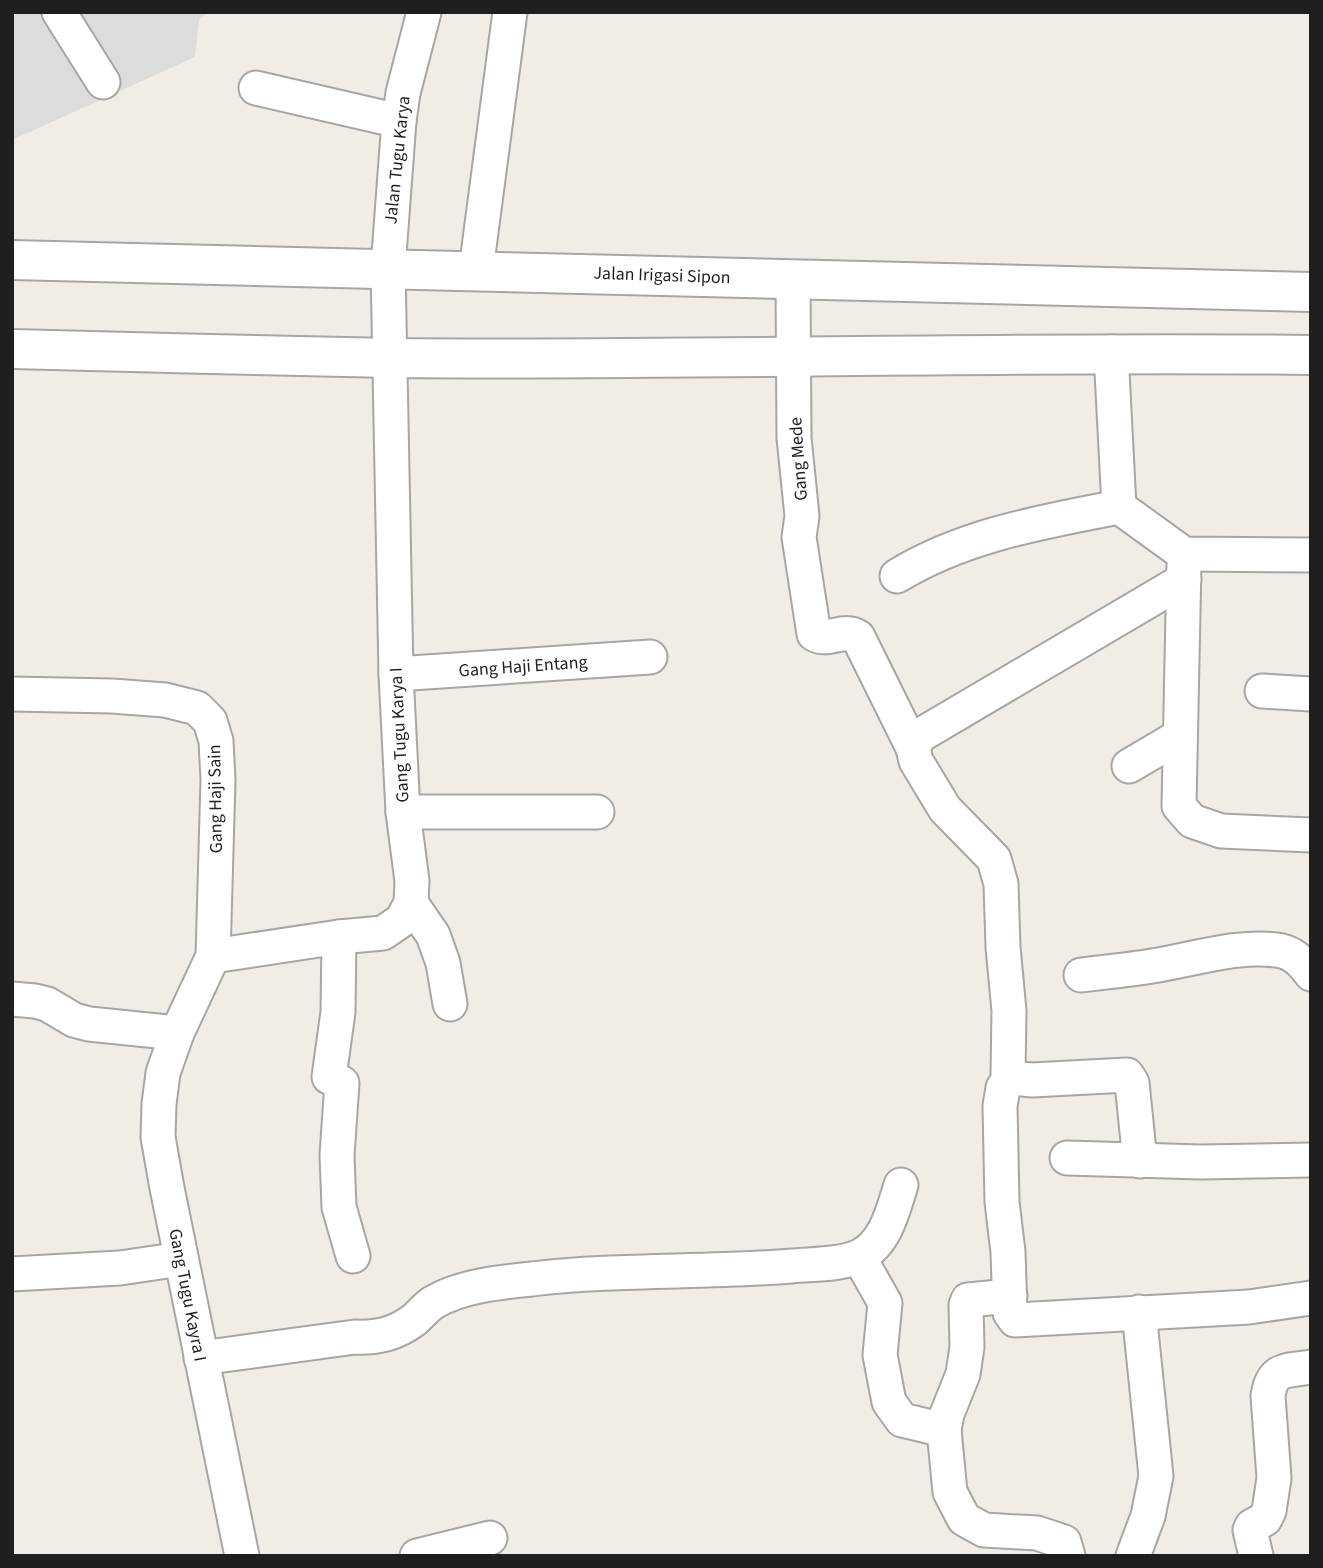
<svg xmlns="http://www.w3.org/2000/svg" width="1323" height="1568" font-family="'Source Sans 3',sans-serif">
	<rect width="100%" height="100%" fill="#f1ede4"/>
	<polygon fill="#dddcdc" points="12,12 208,12 199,20 195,57 12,140"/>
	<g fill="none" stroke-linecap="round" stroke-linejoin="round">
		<g stroke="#a6a6a6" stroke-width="37">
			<g id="minor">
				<polyline points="59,12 103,82"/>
				<polyline points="256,88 399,121"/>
				<polyline points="476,270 510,12"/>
				<path d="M793,279L794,438L802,516L799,537L814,634C829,643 843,627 858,637L913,748"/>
				<polyline points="1111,352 1119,507"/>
				<polyline points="1184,563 1179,806 1192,821 1221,831 1311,835"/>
				<path d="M897,576C964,535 1042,522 1119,507L1184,554L1311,555"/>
				<polyline points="396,674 650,657"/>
				<polyline points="1262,691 1311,694"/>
				<polyline points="12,694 112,696 165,700 197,708 210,721 216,741 218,780 213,956 177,1033 163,1073 159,1104 158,1137 167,1188 242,1556"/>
				<polyline points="1129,766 1180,736"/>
				<polyline points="403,812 597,812"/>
				<polyline points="411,903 433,935 443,963 450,1004"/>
				<polyline points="339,937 338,1012 329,1077 342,1083 337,1155 339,1207 353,1256"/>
				<polyline points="213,956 339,937 383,933 402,920 411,903 412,881 403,812 396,674 388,268 399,121 403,93 424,12"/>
				<path d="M1081,975C1105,972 1128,970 1152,966C1192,960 1242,943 1282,951C1295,954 1304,964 1311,974"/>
				<polyline points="12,999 35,1001 47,1004 74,1020 89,1024 177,1033"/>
				<polyline points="1010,1078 1003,1088 1000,1106 1002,1202 1008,1252 1010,1313 1015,1320 1249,1307 1311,1298"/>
				<polyline points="1067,1158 1201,1162 1311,1160"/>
				<polyline points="1140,1161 1132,1083 1127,1075 1032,1080 1010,1078 1008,1074 1009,1011 1003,947 1001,884 994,859 945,809 916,761 913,748 919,736 1184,580"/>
				<polyline points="859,1257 885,1303 880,1355 889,1402 902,1420 944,1430"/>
				<polyline points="12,1274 120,1268 181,1259"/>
				<polyline points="1010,1296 968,1300 966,1305 967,1347 963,1374 947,1414 944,1430 950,1492 964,1519 984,1530 1037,1533 1064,1542 1068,1556"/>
				<path d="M201,1358L355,1337C378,1338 395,1334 414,1320C421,1314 426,1307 434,1302C462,1286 500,1282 532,1279C617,1269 706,1273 792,1266C813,1264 840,1265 860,1256C886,1243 893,1210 901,1185"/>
				<polyline points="417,1556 490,1538"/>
				<polyline points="1133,1556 1148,1516 1156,1476 1139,1312"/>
				<path d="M1256,1556L1250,1530L1252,1526L1265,1519L1269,1511L1274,1478L1268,1396C1272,1367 1287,1371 1311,1367"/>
			</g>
		</g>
		<g stroke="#a6a6a6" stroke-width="42">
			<g id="tertiary">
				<polyline points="12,260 1311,292"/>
				<path d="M12,349C138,352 265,356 391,358C697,361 1004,351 1311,355"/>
			</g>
		</g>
		<use href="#minor" stroke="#fff" stroke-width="33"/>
		<use href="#tertiary" stroke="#fff" stroke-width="38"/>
	</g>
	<g text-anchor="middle" stroke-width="7" stroke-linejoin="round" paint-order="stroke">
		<g font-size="18" fill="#1f1f1f" stroke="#fff">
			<text transform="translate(397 160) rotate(-84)" y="6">Jalan Tugu Karya</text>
			<text transform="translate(662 275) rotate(2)" y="6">Jalan Irigasi Sipon</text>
			<text transform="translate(798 459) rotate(-94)" y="6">Gang Mede</text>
			<text transform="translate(523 666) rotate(-4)" y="6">Gang Haji Entang</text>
			<text transform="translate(399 735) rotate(-93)" y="6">Gang Tugu Karya I</text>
			<text transform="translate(215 799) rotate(-91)" y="6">Gang Haji Sain</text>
			<text transform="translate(188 1295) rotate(79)" y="6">Gang Tugu Kayra I</text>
		</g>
	</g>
	<rect width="1323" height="1568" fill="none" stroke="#1f1f1f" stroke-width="28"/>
</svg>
